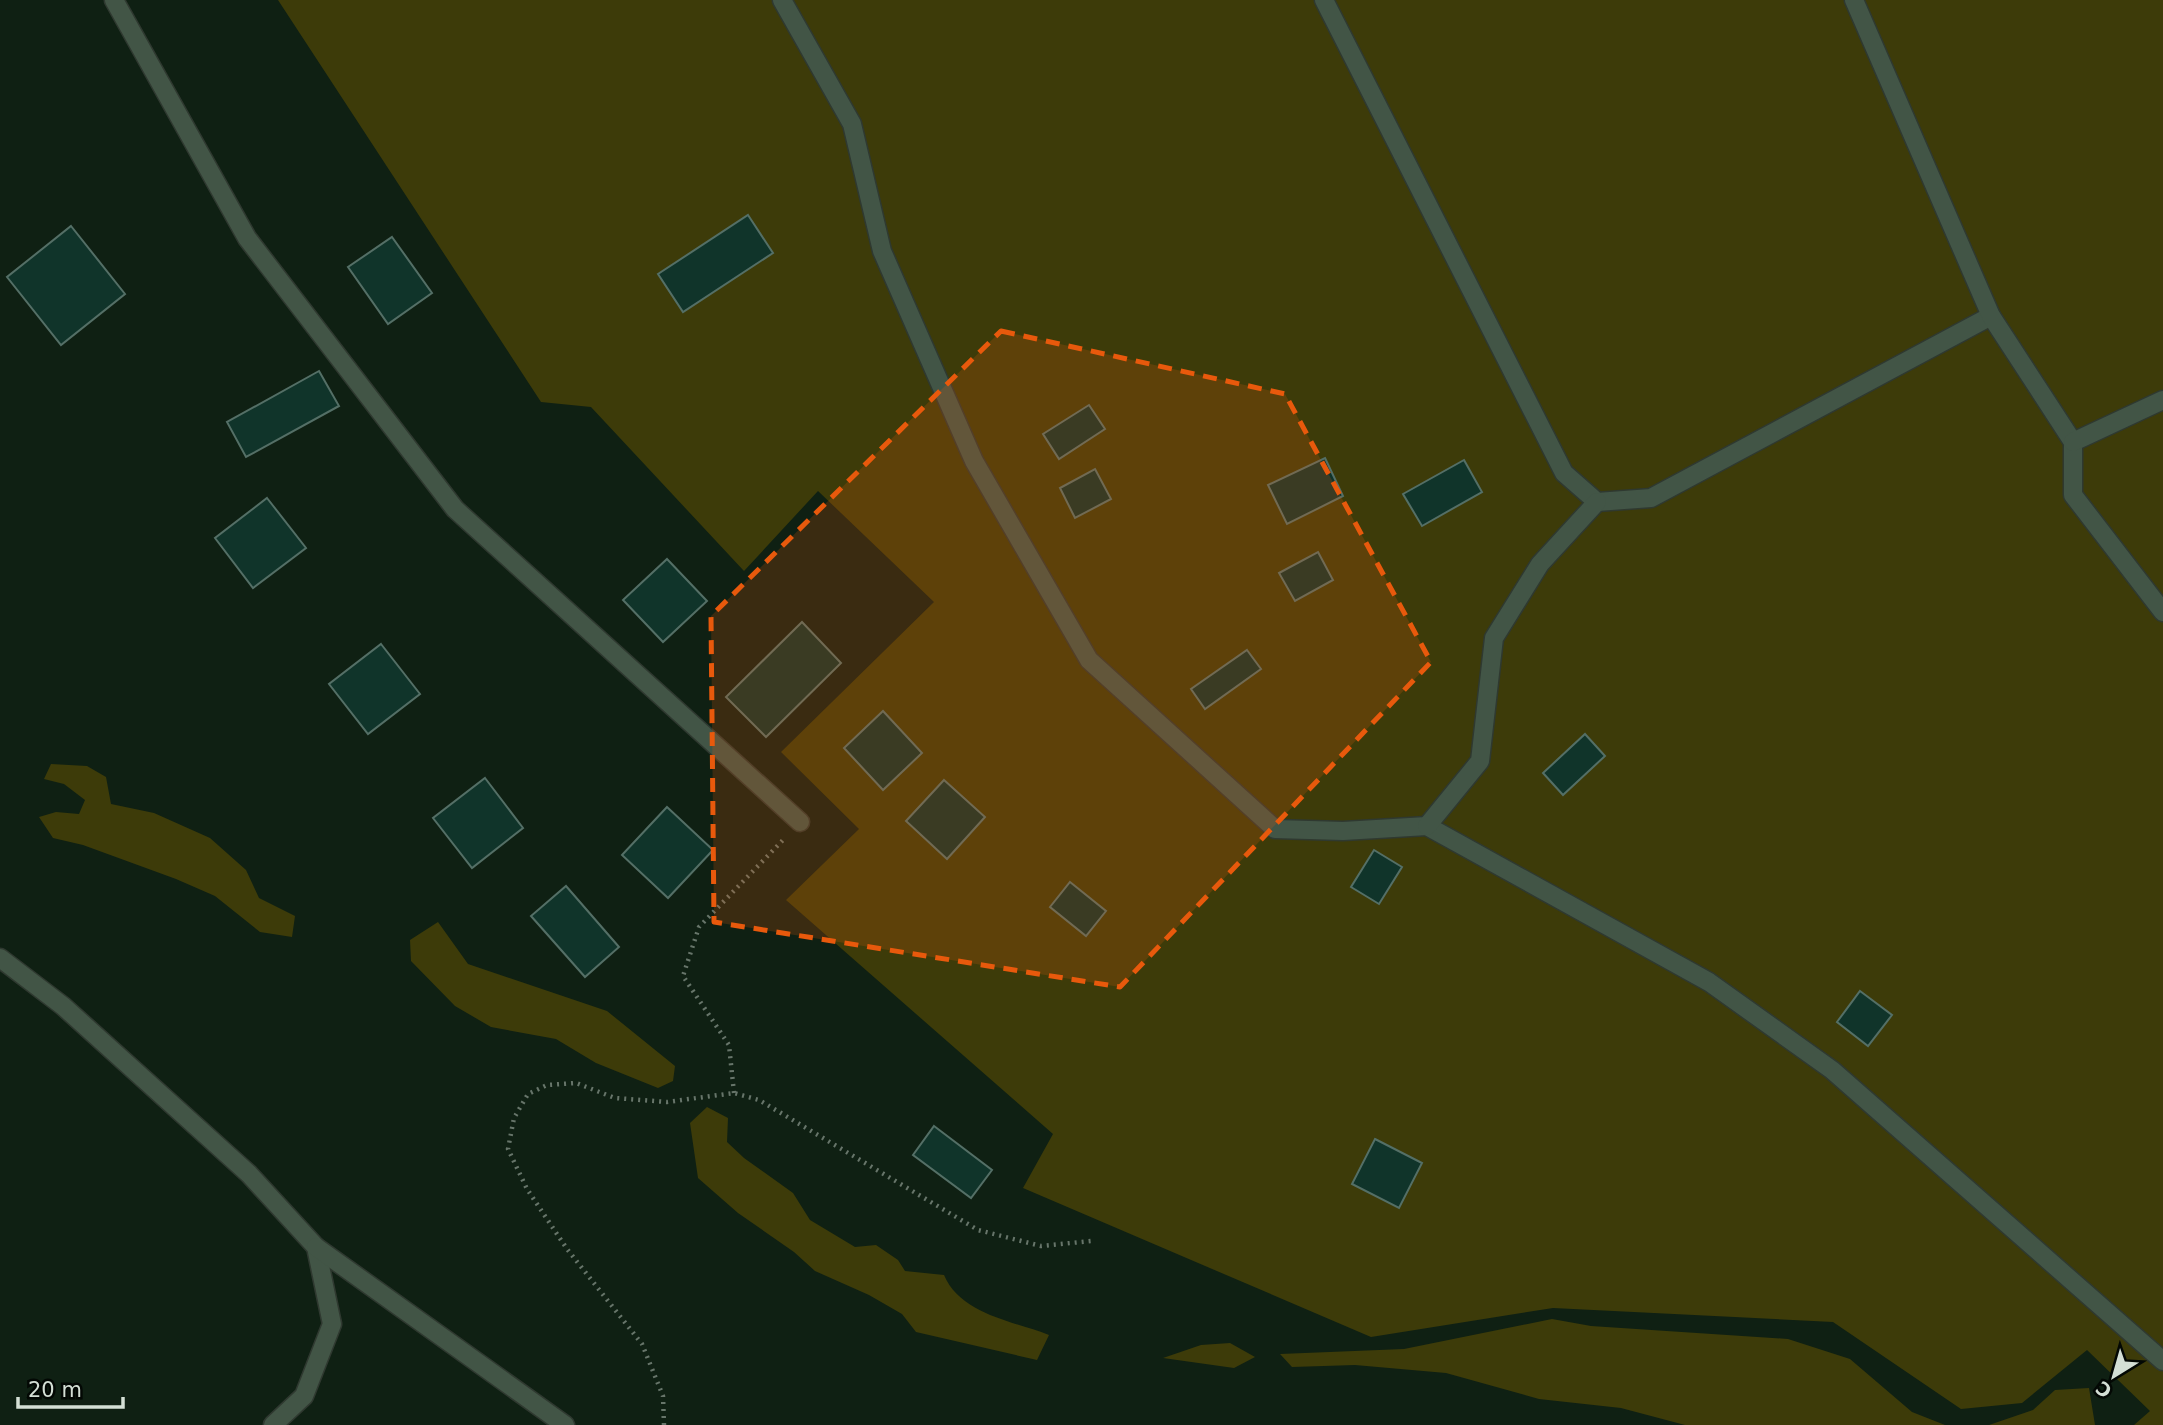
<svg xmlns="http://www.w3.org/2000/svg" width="2163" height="1425" font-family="'DejaVu Sans',sans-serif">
	<rect width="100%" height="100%" fill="#0f2013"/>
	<g fill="#3d3b09">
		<polygon points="278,0 2163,0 2163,1425 2134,1425 2150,1411 2087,1350 2022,1403 1961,1409 1833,1322 1553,1308 1371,1337 1023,1188 1053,1134 786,900 859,829 781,752 934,602 818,491 744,571 591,407 541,402"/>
		<polygon points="51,764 87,766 106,777 111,804 154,813 210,838 246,870 259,898 295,916 292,937 260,932 215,896 176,879 83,845 53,838 39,817 56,812 79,814 85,800 64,784 44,779"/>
		<polygon points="438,922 468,964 607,1011 675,1066 673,1081 658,1088 596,1063 556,1039 491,1027 455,1006 411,961 410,940"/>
		<path d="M707,1107L728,1118L727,1142L744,1158L793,1193L810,1220L855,1247L876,1245L898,1260L905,1271L944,1275C961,1315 1014,1321 1049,1335L1037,1360L916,1332L902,1314L869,1295L815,1271L794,1252L738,1213L698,1178L690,1123Z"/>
		<polygon points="1552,1319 1591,1326 1788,1339 1850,1359 1912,1412 1945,1425 1685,1425 1621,1408 1539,1399 1446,1373 1355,1365 1292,1367 1280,1354 1404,1349"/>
		<polygon points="1230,1343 1255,1357 1234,1368 1163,1358 1201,1345"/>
		<polygon points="2089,1388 2095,1425 1989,1425 2033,1410 2055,1390"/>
	</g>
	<g fill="#10342a" stroke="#546f66" stroke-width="2">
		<polygon points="748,215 773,253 683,312 658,274"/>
		<polygon points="71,226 125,294 61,345 7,277"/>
		<polygon points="392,237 432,293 388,324 348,267"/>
		<polygon points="319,371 339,406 246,457 227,422"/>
		<polygon points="1089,405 1105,429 1059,459 1043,434"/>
		<polygon points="1325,458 1343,496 1287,524 1268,485"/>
		<polygon points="1464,460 1482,492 1422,526 1403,494"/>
		<polygon points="1095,469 1111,499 1075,518 1060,488"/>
		<polygon points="267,498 306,548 253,588 215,538"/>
		<polygon points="1318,552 1333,580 1295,601 1279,573"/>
		<polygon points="667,559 707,601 663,642 623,600"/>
		<polygon points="802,622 841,663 766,737 726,697"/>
		<polygon points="381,644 420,694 368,734 329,684"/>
		<polygon points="1247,650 1261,669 1205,709 1191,689"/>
		<polygon points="883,711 922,753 883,790 844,748"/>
		<polygon points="1585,734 1605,756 1563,795 1543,773"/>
		<polygon points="485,778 523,828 472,868 433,818"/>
		<polygon points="944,780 985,817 947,859 906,821"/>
		<polygon points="667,807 713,850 668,898 622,855"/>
		<polygon points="1374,850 1402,867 1379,904 1351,887"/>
		<polygon points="1070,882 1106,911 1086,936 1050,907"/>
		<polygon points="566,886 619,947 585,977 531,916"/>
		<polygon points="1860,991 1892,1015 1868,1046 1837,1022"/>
		<polygon points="934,1126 992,1170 971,1198 913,1155"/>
		<polygon points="1375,1139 1422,1163 1399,1208 1352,1184"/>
	</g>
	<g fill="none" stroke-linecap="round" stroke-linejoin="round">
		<g stroke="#2f3930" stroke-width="21">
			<g id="minor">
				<polyline points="114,0 247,238 455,509 800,822"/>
				<polyline points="782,0 852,124 882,251 974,461 1089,660 1275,829 1343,831 1427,826 1709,982 1832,1070 2163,1361"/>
				<polyline points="1324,0 1564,473 1597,502 1651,498 1991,316"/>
				<polyline points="1854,0 1991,316 2073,442 2073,495 2163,612"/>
				<polyline points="2073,442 2163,400"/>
				<polyline points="1427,826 1480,761 1494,638 1540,564 1597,502"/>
				<polyline points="0,958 63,1006 249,1174 316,1247 332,1324 304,1396 273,1425"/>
				<polyline points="316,1247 565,1425"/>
			</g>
		</g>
		<g stroke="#67756a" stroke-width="4.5" stroke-dasharray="2 5" stroke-linecap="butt">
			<polyline points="734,1093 729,1045 683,976 699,927 783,840"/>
			<polyline points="664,1425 663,1396 642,1344 567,1249 527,1189 508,1149 514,1118 528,1094 547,1085 576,1083 615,1098 667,1102 734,1093 759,1100 978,1230 1041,1246 1091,1241"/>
		</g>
		<use href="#minor" stroke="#425546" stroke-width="18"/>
	</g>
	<path fill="#e8590c" fill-opacity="0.2" stroke="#e8590c" stroke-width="5" stroke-dasharray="14 9" stroke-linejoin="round" d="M1001,331L1285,394L1431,662L1120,987L714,922L711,616Z"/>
	<g transform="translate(2114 1376) rotate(217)" stroke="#030804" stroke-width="5" paint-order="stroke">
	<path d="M0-5L12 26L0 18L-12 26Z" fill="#d4dfd5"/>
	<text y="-10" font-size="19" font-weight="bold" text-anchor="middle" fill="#d4dfd5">С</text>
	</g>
	<path d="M18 1397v10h105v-10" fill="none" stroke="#d4dfd5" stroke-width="3.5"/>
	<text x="28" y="1397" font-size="21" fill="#d4dfd5" stroke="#030804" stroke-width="5" paint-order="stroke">20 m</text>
</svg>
